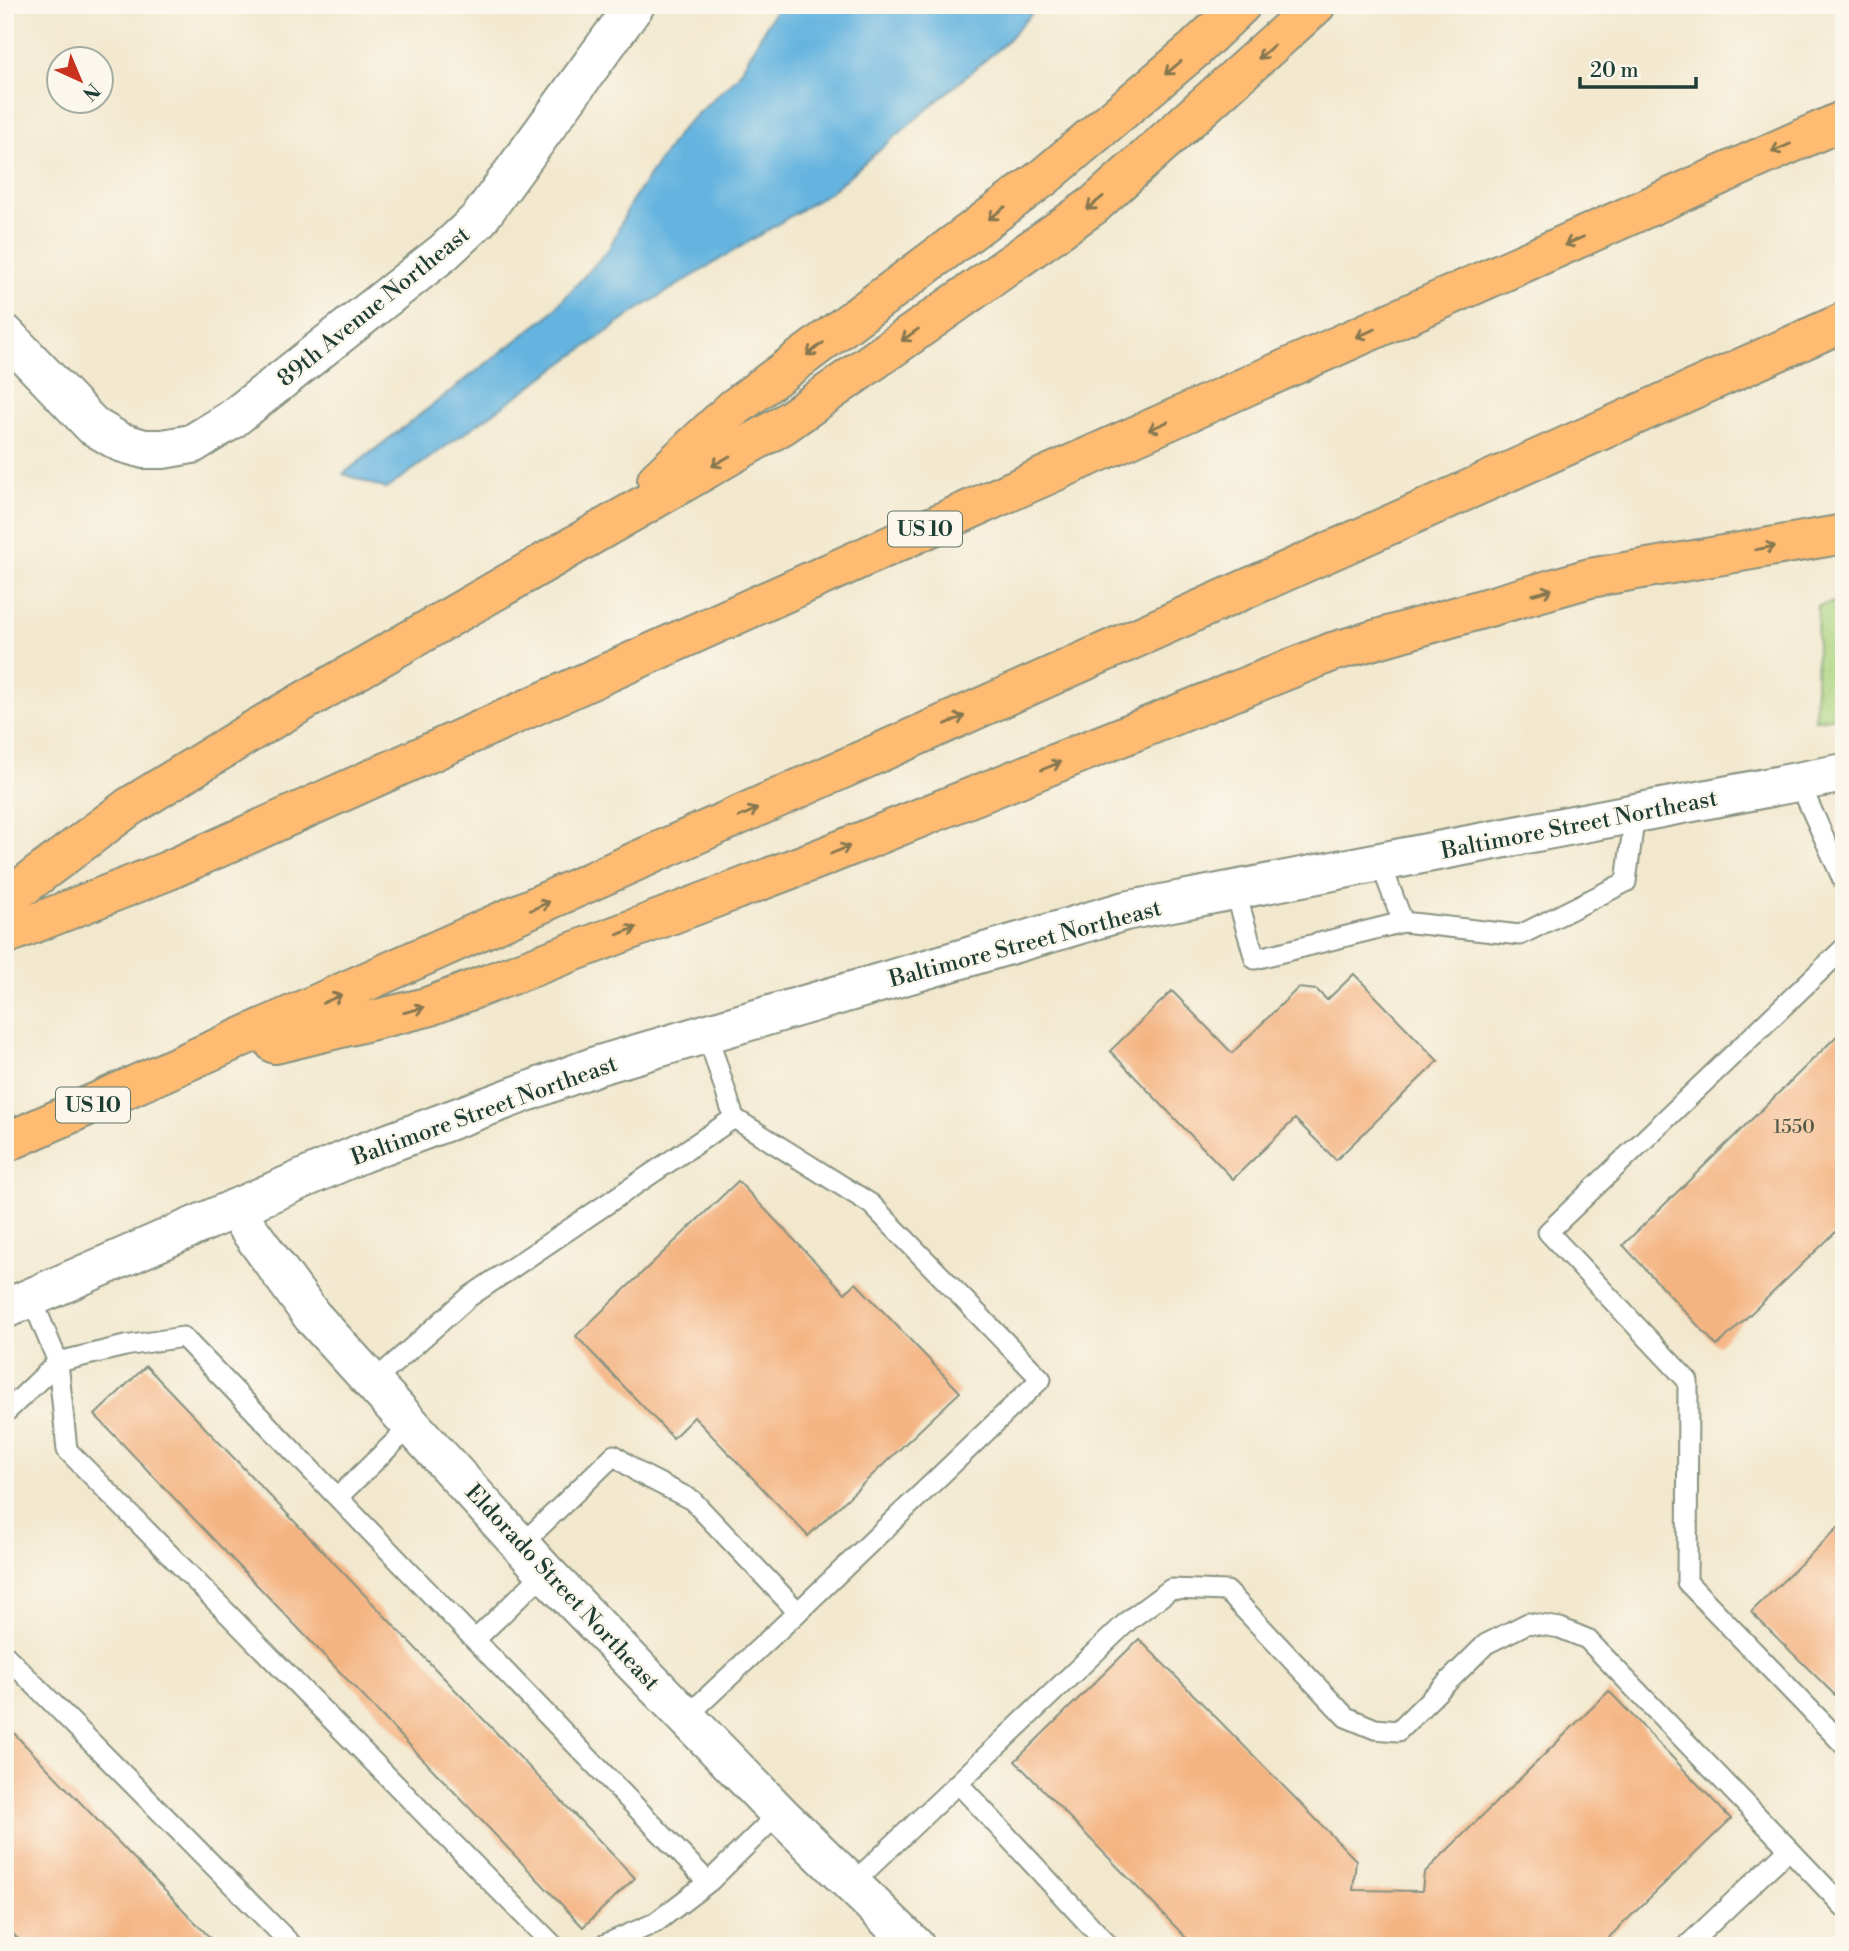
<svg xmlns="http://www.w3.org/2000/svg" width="1849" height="1951" font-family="'Libre Bodoni',serif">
	<rect width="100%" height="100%" fill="#fbf7ec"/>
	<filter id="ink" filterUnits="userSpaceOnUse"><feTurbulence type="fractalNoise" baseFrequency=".0143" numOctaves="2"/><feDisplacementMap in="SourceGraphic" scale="14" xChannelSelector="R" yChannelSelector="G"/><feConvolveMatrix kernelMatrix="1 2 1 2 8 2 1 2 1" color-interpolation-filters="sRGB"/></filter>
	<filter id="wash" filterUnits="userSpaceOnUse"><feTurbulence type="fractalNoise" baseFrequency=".00686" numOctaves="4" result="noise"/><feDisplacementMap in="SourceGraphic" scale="28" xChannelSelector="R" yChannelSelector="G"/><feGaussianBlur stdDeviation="1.57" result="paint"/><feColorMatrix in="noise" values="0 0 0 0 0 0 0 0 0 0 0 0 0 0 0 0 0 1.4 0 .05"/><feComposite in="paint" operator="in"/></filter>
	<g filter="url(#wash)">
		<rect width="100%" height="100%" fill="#f2e8ce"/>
		<polygon fill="#aad37e" stroke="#648859" stroke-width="2" points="1844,600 1844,716 1815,720 1818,606"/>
		<polygon fill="#65b4df" stroke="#42788a" stroke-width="2" points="778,5 989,5 990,7 1033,12 1003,45 830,192 642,307 386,489 343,474 548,316 609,249 631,202 682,128 738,76"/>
		<g id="blocks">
			<g fill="#f4b482">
				<polygon points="1354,974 1438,1061 1336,1160 1295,1119 1233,1179 1110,1051 1172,991 1232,1053 1298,988 1317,990 1327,1000"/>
				<polygon points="1844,1029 1844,1224 1717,1346 1623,1245"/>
				<polygon points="738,1181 845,1293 856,1283 960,1392 808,1536 694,1417 673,1438 576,1336"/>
				<polygon points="146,1366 635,1878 583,1927 95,1415"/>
				<polygon points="1844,1522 1844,1704 1751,1612"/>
				<polygon points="1139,1639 1356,1860 1353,1890 1422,1891 1424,1873 1609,1691 1731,1819 1600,1946 1194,1946 1015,1761"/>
				<polygon points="5,1724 218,1946 25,1946 5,1926"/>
			</g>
		</g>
	</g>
	<g filter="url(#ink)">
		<use href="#blocks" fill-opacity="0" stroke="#889281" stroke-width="2"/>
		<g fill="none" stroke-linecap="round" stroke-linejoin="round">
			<g stroke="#889281" stroke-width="23">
				<g id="service">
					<polyline points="1799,782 1844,882"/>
					<polyline points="1235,890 1255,959 1403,922 1380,862"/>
					<polyline points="1403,922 1520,935 1626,882 1635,813"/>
					<polyline points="1844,948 1548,1232 1688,1381 1687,1582 1844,1745"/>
					<polyline points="734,1118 871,1204 1041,1379 798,1612"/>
					<polyline points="373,1382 469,1297 734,1118 707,1033"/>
					<polyline points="5,1413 58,1362 31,1297"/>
					<polyline points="338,1497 412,1425"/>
					<polyline points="521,1545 614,1455 639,1473 692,1500 798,1612 685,1718"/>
					<polyline points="475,1640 545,1572"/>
					<polyline points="5,1655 293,1946"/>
					<polyline points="958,1783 1129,1620 1171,1589 1227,1591 1346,1717 1375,1729 1398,1731 1486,1644 1528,1623 1560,1628 1587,1639 1789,1849"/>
					<polyline points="853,1883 958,1783 1109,1946"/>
					<polyline points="554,1946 67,1450 58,1362 125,1346 183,1337 708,1882"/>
					<polyline points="601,1946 655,1923 710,1881 779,1813"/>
					<polyline points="1687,1946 1789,1849 1844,1907"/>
				</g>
			</g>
			<g stroke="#889281" stroke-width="42">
				<g id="minor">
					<polyline points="5,334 93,426 120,442 144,449 163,449 192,444 231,420 444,252 479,219 635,5"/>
					<polyline points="234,1209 312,1316 545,1572 779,1813 915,1946"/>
				</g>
			</g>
			<g stroke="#889281" stroke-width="42">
				<polyline id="tertiary" points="5,1309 362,1153 596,1066 1125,911 1844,773"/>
			</g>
			<g stroke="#889281" stroke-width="42">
				<g id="motorway">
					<polyline points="657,480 734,408 1044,177 1195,49 1241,5"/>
					<polyline points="5,900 129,807 254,730 783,425 1094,205 1316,5"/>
					<polyline points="5,935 167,871 960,514 1844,120"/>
					<polyline points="275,1044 427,1007 818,859 1332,652 1590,578 1844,534"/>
					<polyline points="5,1143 1844,322"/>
				</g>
			</g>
			<use href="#service" stroke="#fff" stroke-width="19"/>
			<use href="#minor" stroke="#fff" stroke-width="38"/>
			<use href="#tertiary" stroke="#fff" stroke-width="38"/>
			<use href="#motorway" stroke="#ffbb71" stroke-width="38"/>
		</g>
		<defs><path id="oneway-shaft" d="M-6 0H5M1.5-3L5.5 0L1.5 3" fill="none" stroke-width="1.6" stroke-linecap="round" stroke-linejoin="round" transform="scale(1.75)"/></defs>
		<g stroke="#84764f">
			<use href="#oneway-shaft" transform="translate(1266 52) rotate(138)"/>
			<use href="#oneway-shaft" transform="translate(1173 68) rotate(140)"/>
			<use href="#oneway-shaft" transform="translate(1781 148) rotate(156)"/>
			<use href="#oneway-shaft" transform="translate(1095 203) rotate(141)"/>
			<use href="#oneway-shaft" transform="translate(997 213) rotate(143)"/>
			<use href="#oneway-shaft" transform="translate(1574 241) rotate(156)"/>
			<use href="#oneway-shaft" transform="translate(1366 333) rotate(156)"/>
			<use href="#oneway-shaft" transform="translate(910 335) rotate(145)"/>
			<use href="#oneway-shaft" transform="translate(815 349) rotate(143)"/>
			<use href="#oneway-shaft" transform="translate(1158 426) rotate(156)"/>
			<use href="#oneway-shaft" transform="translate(721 461) rotate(150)"/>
			<use href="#oneway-shaft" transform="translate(1765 548) rotate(-10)"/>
			<use href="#oneway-shaft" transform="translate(1542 592) rotate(-16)"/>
			<use href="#oneway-shaft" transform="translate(955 720) rotate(-24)"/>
			<use href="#oneway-shaft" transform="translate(1051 766) rotate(-22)"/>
			<use href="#oneway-shaft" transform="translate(748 813) rotate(-24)"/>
			<use href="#oneway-shaft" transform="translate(840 850) rotate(-22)"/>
			<use href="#oneway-shaft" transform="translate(540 906) rotate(-24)"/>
			<use href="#oneway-shaft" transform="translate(627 931) rotate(-21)"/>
			<use href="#oneway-shaft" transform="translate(332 999) rotate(-24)"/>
			<use href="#oneway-shaft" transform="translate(414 1010) rotate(-14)"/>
		</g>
	</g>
	<g text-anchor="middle" stroke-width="5" stroke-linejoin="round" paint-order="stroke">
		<g font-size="19" fill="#545b48">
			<text x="1794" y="1133">1550</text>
		</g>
		<g fill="#fbf7ec" stroke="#61756b" stroke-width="2">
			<rect x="888" y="511.5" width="74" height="35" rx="5"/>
			<rect x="56" y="1087.5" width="74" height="35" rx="5"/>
		</g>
		<g font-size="21" font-weight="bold" fill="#1f3d34">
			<text x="925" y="536">US 10</text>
			<text x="93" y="1112">US 10</text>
		</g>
		<g font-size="23" fill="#1f3d34" stroke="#fbf7ec">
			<text transform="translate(373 306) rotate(-39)" y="8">89th Avenue Northeast</text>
			<text transform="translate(1579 824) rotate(-11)" y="8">Baltimore Street Northeast</text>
			<text transform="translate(1025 943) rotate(-15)" y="8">Baltimore Street Northeast</text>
			<text transform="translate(484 1110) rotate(-20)" y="8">Baltimore Street Northeast</text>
			<text transform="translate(563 1587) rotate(47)" y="8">Eldorado Street Northeast</text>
		</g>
	</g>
	<rect width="1849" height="1951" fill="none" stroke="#fbf7ec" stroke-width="28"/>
	<g transform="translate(80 80) rotate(136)"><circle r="33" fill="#fbf7ec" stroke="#a3ada2" stroke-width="2"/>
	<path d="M0-5L12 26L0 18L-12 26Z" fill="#c8321e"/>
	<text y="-10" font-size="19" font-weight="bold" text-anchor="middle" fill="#1f3d34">N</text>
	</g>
	<path d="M1580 77v10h116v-10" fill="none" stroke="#1f3d34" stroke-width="3.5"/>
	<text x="1590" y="77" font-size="21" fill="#1f3d34" stroke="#fbf7ec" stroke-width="5" paint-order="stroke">20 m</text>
</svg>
